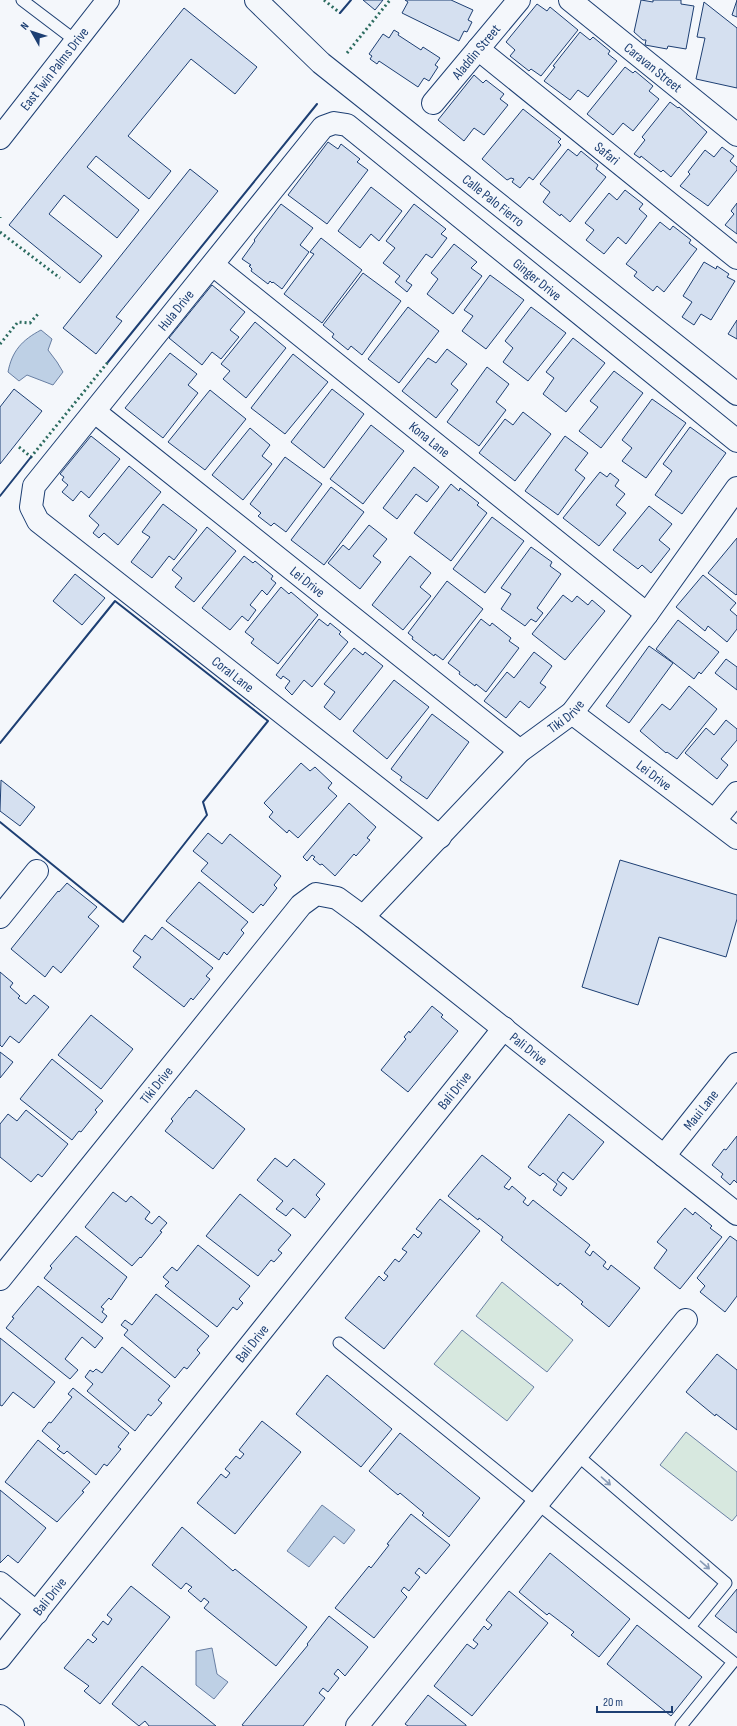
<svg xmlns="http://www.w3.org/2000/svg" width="737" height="1726" font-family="'Sofia Sans Condensed',sans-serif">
	<rect width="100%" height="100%" fill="#f4f7fb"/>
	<g fill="#d7e8df" stroke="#687fa3">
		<polygon points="502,1282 573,1340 547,1372 476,1316"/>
		<polygon points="462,1330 534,1387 507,1421 434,1364"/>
		<polygon points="686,1432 737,1472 737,1515 732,1521 660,1465"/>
	</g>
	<g fill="#bed0e5" stroke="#687fa3">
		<path d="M41,330L52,339L48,350L57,362L63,372L53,385L27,375L19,381L8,372C12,351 22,340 41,330Z"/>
		<polygon points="322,1505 355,1530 344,1544 334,1536 309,1567 287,1551"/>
		<polygon points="212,1648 217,1674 228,1682 214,1699 196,1685 196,1651"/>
	</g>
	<g fill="#d5e0f0" stroke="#1d3f73">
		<polygon points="363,0 383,0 375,10"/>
		<polygon points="405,0 451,0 473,10 468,20 472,22 467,32 464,31 459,41 402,13 408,2"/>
		<polygon points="641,0 653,2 653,0 681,0 681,4 694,6 686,49 668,46 667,49 645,45 646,40 643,40 634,32"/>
		<polygon points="737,0 737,17 732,15"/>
		<polygon points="704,2 737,28 737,88 696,79 705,38 697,37"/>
		<polygon points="537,4 547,11 550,7 578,30 541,76 531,69 529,71 510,56 515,50 506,42"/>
		<polygon points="184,8 257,67 235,94 191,59 128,136 171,171 149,199 96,156 87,167 139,210 117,238 64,195 49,214 102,256 80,283 9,225"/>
		<polygon points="394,30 399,33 398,35 421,50 423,47 440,58 435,65 438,67 429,81 424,78 418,87 379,61 377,64 370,59 372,56 369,54 383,34 389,38"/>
		<polygon points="580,32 590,40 593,37 610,51 608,54 617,61 588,97 578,90 570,100 544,81 555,67 553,66"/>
		<polygon points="625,67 633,73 635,71 653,86 649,91 659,99 633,131 623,123 613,135 587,114"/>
		<polygon points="474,75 483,83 486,80 504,94 500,99 508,105 484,135 474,128 464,141 438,120"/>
		<polygon points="670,102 678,108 679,107 707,132 671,177 663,170 661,172 641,156 640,158 634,154 645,140 642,137"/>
		<polygon points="523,109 561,139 558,142 561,145 533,180 529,177 520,188 512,182 514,179 511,178 507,180 482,159"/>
		<polygon points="328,142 338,149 341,144 360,159 357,162 368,170 327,224 288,195"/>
		<polygon points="722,147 734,156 730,161 737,167 737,170 708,206 680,186 690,174 688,172 705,150 714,157"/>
		<polygon points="568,149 577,156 581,151 598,165 596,169 606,177 570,222 561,214 560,216 543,202 550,192 540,184"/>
		<polygon points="190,169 218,191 116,317 122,321 96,354 63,328"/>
		<polygon points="371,187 402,211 379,241 371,234 360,248 338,231"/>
		<polygon points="625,190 643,204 639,209 647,216 626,244 618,237 604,254 586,240 594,230 585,223 609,193 617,200"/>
		<polygon points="737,203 737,234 725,225 734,214 731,211"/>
		<polygon points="281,204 313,228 300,245 309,252 282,289 273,282 272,283 270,281 268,284 251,271 252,269 249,266 251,265 242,259 255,241 254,240"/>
		<polygon points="414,204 446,229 441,234 447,238 432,258 426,254 406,281 412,285 407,292 395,282 400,276 383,263 395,248 386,241"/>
		<polygon points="660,222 670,230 673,226 691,240 689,243 697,249 664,292 657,286 653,291 634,276 637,272 626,264"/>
		<polygon points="321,238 362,270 322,323 284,294 314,254 310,252"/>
		<polygon points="454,244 477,262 471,268 482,276 453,314 427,294 438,279 431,273"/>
		<polygon points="704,262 716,269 717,266 729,274 727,277 735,281 711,320 701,314 694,325 682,317 692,302 683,296"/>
		<polygon points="363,273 401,301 362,355 351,346 348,350 332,337 334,334 323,325"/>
		<polygon points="490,275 524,300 486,349 462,331 473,316 464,310"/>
		<polygon points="212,285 245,312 230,330 239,337 221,359 212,352 202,365 169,338"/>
		<polygon points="408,307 439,331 399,383 368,359"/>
		<polygon points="531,307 566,333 528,381 503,362 513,348 505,341"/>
		<polygon points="737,320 737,339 728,334"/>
		<polygon points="255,322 286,348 246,398 223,379 230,371 221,364"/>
		<polygon points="573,338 605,363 566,412 543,394 554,378 546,372"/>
		<polygon points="447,349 467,364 451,384 458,390 436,418 402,391 428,358 436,363"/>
		<polygon points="170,353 197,374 188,385 198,393 163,438 125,408"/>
		<polygon points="293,354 328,382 285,434 251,408"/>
		<polygon points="487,367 509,384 496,402 506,410 479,446 447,422"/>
		<polygon points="614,371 643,393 601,448 579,431 598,407 590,401"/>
		<polygon points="14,389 42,411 0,464 0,407"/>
		<polygon points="332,389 364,414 324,468 291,442"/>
		<polygon points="210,390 246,419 205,470 168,442"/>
		<polygon points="652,399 686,423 646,478 622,461 632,448 622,440"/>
		<polygon points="523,412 551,434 515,481 479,453 505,419 513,425"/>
		<polygon points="371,425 404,451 363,504 330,479"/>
		<polygon points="690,427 726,453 682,514 655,495 672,471 663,464"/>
		<polygon points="250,428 270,445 262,456 272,464 243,500 212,475"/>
		<polygon points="91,436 120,459 89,498 81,491 73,501 62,492 68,485 62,480 64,477 60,474"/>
		<polygon points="565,436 588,453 575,470 585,478 558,515 525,491"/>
		<polygon points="285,457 322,484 286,532 274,523 271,526 258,516 261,513 250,504"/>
		<polygon points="129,466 161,492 118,545 104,533 99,538 93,533 99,525 89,516"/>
		<polygon points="414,467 439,487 427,502 416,494 397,519 383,508"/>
		<polygon points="600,472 607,477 610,473 619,480 615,486 625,494 616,505 626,513 599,546 563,518"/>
		<polygon points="451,484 459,491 460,488 479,503 477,505 487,513 451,561 414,533"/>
		<polygon points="331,487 364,512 324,565 291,540"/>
		<polygon points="163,504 197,530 174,560 169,556 152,578 131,562 150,537 142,532"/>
		<polygon points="649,506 672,524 659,540 670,549 651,573 642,565 638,569 613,550"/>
		<polygon points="492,517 524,541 485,593 453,569"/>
		<polygon points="369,525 387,539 373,556 381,562 360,589 328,563 343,545 349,550"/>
		<polygon points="207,527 236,551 194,602 175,587 182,578 172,570"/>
		<polygon points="737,538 737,594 736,595 708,573"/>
		<polygon points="531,547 552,562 550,566 561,574 537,608 543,613 536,622 531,619 525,626 501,609 511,594 501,588"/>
		<polygon points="244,556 253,563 255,561 273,576 271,579 276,583 267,595 262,590 250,605 256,610 248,621 242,616 230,630 202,608"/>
		<polygon points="410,556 431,573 420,587 431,596 403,630 372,605"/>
		<polygon points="75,574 105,598 82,625 53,601"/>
		<polygon points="703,575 736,603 730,610 737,616 737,629 727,642 708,626 705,631 676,607"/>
		<polygon points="447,581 483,609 443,660 435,654 434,656 412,639 413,637 408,633"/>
		<polygon points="281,587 289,594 291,592 318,615 278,664 251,643 254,639 245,632"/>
		<polygon points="563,595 572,602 577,596 588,605 592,600 605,611 565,660 532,634"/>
		<polygon points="319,619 328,626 330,623 341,632 339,634 348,642 312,687 304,680 292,695 285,688 290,681 283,676 281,679 276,675"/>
		<polygon points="481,619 490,626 492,623 511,638 509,641 519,648 486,692 476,684 475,686 459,674 460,672 448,663"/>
		<polygon points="678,620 719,652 701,674 699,672 694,679 656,649"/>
		<polygon points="649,646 673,663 629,723 606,706"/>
		<polygon points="354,648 363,655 365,652 383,666 340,720 324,707 335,692 324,684"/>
		<polygon points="534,652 552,666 540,683 546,687 529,708 520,701 506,718 484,701 507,672 514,678"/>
		<polygon points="726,659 737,667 737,690 715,673"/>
		<polygon points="394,680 429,707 387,759 353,731"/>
		<polygon points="689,686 717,709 677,759 667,752 666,753 640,731 662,704 670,710"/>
		<polygon points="432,714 469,742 427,799 400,780 402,777 391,769"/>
		<polygon points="726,720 737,729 737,740 721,759 728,765 717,779 685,753 706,728 714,735"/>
		<polygon points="301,763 310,771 315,767 332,783 328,788 337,796 298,838 289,830 287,833 269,817 273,812 264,803"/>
		<polygon points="1,780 35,807 20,826 0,811"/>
		<polygon points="349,803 376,827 367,838 370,840 356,856 354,854 335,876 322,864 320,865 313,859 315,857 312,855 307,861 303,857"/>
		<polygon points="208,833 222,844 230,834 281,876 274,885 277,888 263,906 261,904 253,913 201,871 208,863 193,851"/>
		<polygon points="620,860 737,895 737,919 726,957 659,937 638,1005 582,987"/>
		<polygon points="199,882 248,922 241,930 244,933 227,955 224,952 219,960 166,921"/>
		<polygon points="67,883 97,907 88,917 99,926 61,973 53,966 45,977 11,949 58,891 59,892"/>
		<polygon points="162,927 213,968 206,976 210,979 193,1000 191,998 184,1007 133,967 141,957 133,951 145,935 152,940"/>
		<polygon points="0,972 13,983 10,987 20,996 18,998 26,1004 34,995 49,1007 19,1043 10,1036 2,1047 0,1045"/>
		<polygon points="432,1006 443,1015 441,1017 458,1031 408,1092 381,1070 406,1039 404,1037 409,1031 410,1033"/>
		<polygon points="91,1015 133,1049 101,1089 58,1055"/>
		<polygon points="0,1052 13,1062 0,1078"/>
		<polygon points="52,1059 103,1101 95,1110 97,1112 81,1132 79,1131 72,1140 20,1099"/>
		<polygon points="196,1090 245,1129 213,1169 165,1131 173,1121 171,1119 189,1097 190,1098"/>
		<polygon points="26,1110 68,1144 42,1177 38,1174 31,1182 0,1157 0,1124 8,1114 17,1121"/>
		<polygon points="569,1114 604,1142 573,1180 563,1172 557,1180 567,1188 561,1196 553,1190 557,1184 543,1173 540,1176 528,1167"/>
		<polygon points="737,1136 737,1183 734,1180 730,1185 721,1177 723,1174 712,1165 724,1149 726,1150"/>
		<polygon points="482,1155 511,1178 504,1187 509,1190 512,1186 526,1198 523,1202 528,1206 533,1200 590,1245 585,1252 590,1256 593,1251 606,1262 603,1266 608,1270 611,1265 640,1288 609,1327 581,1304 583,1302 560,1283 558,1286 501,1240 503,1237 479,1218 478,1220 448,1196"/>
		<polygon points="275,1158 287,1167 294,1159 325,1184 316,1195 320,1199 305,1218 293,1208 286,1216 276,1209 283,1201 257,1180"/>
		<polygon points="113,1192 126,1202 131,1196 150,1212 145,1219 152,1224 159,1216 167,1223 160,1231 162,1232 141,1258 140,1257 132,1266 85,1227"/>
		<polygon points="240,1194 291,1235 278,1250 282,1253 274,1262 271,1260 258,1276 206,1236"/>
		<polygon points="440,1199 480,1231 384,1349 345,1318 379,1276 384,1281 388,1276 384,1273 395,1259 399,1262 407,1252 402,1249 414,1234 418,1238 422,1233 416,1229"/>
		<polygon points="685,1208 693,1215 695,1212 712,1226 710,1228 722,1237 680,1289 654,1268 667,1250 657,1242"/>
		<polygon points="76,1236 127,1277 111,1300 109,1298 101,1307 104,1309 102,1312 107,1316 102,1323 44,1278 52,1268 50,1266"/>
		<polygon points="730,1236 737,1241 737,1296 725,1312 700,1292 705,1286 697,1278"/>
		<polygon points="198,1245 250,1286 239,1299 243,1303 237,1310 233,1307 217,1327 165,1286 169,1282 163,1277 172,1267 177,1271"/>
		<polygon points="38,1286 103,1338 95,1348 82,1337 65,1359 78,1370 70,1379 6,1328 14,1318 12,1317"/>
		<polygon points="156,1294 209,1336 197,1350 200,1353 187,1369 184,1367 175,1378 124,1335 128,1330 121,1325 125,1320 132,1325"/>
		<polygon points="0,1338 55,1382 34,1408 13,1392 2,1406 0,1405"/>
		<polygon points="122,1347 170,1386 158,1400 162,1403 151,1416 148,1414 135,1431 87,1391 93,1384 85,1377 90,1370 93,1372 96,1369 102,1373"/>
		<polygon points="717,1354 737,1370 737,1430 716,1414 715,1416 686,1392"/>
		<polygon points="327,1375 392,1429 361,1467 296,1414"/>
		<polygon points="73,1388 129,1433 118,1447 121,1449 107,1466 104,1464 96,1475 67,1451 64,1454 57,1449 60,1446 42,1431 49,1422 51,1423 72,1397 68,1394"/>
		<polygon points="262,1421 301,1452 235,1534 197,1503 221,1474 226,1478 230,1473 225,1469 236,1456 240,1459 244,1454 239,1450"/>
		<polygon points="400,1433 480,1498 449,1537 422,1515 424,1513 400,1493 398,1495 369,1471"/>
		<polygon points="38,1440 90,1482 82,1491 84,1492 57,1522 5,1482"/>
		<polygon points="0,1490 46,1528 18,1563 8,1555 0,1563"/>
		<polygon points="411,1514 450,1545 426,1574 419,1568 415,1573 420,1577 409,1591 404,1587 401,1591 407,1597 374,1638 335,1608 369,1566 371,1568 389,1545 387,1544"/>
		<polygon points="182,1527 233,1571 235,1569 307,1627 276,1666 204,1608 209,1602 204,1598 201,1602 188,1591 192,1587 186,1583 181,1589 152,1565"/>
		<polygon points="550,1553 630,1619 599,1657 571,1635 574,1632 549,1613 547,1615 519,1592"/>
		<polygon points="131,1586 170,1617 100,1704 84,1691 89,1686 64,1668 88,1639 93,1643 97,1639 92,1635 103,1621 108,1625 112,1619 107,1615"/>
		<polygon points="737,1589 737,1633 715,1616"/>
		<polygon points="509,1591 548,1623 472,1716 434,1686 467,1644 474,1649 478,1644 473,1640 484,1626 488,1630 492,1625 486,1620"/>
		<polygon points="329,1616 368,1647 345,1676 338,1669 334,1674 339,1678 328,1692 323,1688 319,1693 325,1698 303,1726 244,1726 242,1725 308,1645 307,1644"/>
		<polygon points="637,1625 702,1677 671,1716 607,1664"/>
		<polygon points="142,1666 216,1726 149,1726 145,1721 139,1726 112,1704"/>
		<polygon points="428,1695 466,1725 466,1726 408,1726 405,1724"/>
	</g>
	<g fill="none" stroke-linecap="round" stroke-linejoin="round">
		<g stroke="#1d3f73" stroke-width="13">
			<g id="lane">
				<polyline points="22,0 76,41"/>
				<polyline points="339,1343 733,1662 681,1726"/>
				<polyline points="577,1455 726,1583 690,1627"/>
			</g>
		</g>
		<g stroke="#1d3f73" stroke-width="24">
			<g id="street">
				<path id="s1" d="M256,0L321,63L737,394"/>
				<path id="s2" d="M570,0L737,135"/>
				<path id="s3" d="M478,49L737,258"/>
				<path id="s4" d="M433,103L519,0"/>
				<path id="s5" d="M0,138L108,0"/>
				<path id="s6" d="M213,265L647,614"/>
				<path id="s7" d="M95,412L520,751"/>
				<path id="s8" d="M572,713L737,838"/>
				<polyline points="715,820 737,793"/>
				<path id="s9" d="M440,837L38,521L31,507L34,486L323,127L334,123L347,125L737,441"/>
				<polyline points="0,917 37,871"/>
				<path id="s10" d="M363,917L520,751L572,713L647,614L737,488"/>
				<path id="s11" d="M664,1156L737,1064"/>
				<path id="s12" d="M0,1279L301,905L316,894L337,898L363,917L737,1214"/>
				<polyline points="0,1583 37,1613"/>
				<path id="s13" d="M0,1658L504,1028"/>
				<polyline points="357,1726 686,1320"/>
			</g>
		</g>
		<g stroke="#1d3f73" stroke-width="24">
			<polyline id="secondary" points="0,1716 13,1726"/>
		</g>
		<use href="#lane" stroke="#f4f7fb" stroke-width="11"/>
		<use href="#street" stroke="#f4f7fb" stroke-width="22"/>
		<use href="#secondary" stroke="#f4f7fb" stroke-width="22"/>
		<g stroke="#2c6c60" stroke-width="3" stroke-dasharray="2 3" stroke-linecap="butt">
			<polyline points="324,0 340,13"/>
			<polyline points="347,53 390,0"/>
			<polyline points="0,218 0,217"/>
			<polyline points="0,232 60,278"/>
			<polyline points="0,344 18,322 30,323 38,314"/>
			<polyline points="19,447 31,457 108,362"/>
		</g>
		<g stroke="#1d3f73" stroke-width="2">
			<polyline points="340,13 351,0"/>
			<polyline points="108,362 317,104"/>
			<polyline points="0,496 31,457"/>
			<polyline points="0,743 115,601 268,721 203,802 207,815 123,922 0,822"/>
		</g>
	</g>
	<defs><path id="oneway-shaft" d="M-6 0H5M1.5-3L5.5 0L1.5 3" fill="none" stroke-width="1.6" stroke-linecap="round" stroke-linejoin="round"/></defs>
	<g stroke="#889bb7">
		<use href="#oneway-shaft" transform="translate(606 1481) rotate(41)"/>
		<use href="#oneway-shaft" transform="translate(705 1565) rotate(41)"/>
	</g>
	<g text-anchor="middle" stroke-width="3" stroke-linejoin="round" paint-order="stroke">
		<g font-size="14" fill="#1d3f73" stroke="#f4f7fb">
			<text dy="5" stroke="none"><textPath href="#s4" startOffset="67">Aladdin Street</textPath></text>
			<text dy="5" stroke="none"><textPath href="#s2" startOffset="107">Caravan Street</textPath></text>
			<text dy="5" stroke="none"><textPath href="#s5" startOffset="88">East Twin Palms Drive</textPath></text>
			<text dy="5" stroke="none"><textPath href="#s3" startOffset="166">Safari</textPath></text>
			<text dy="5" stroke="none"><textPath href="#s1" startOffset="311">Calle Palo Fierro</textPath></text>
			<text dy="5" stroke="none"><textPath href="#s9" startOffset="1279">Ginger Drive</textPath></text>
			<text dy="5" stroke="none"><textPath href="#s9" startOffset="774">Hula Drive</textPath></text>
			<text dy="5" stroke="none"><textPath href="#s6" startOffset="278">Kona Lane</textPath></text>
			<text dy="5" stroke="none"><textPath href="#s7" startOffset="272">Lei Drive</textPath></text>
			<text transform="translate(233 674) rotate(38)" y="5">Coral Lane</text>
			<text dy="5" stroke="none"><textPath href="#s10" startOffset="286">Tiki Drive</textPath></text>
			<text dy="5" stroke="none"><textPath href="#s8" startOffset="103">Lei Drive</textPath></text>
			<text dy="5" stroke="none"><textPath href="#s12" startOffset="764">Pali Drive</textPath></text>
			<text dy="5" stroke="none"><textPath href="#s12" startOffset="249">Tiki Drive</textPath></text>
			<text dy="5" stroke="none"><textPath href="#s13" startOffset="727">Bali Drive</textPath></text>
			<text dy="5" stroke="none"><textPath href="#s11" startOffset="59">Maui Lane</textPath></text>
			<text dy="5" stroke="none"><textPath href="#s13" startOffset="403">Bali Drive</textPath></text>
			<text dy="5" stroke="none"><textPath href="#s13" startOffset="79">Bali Drive</textPath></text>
		</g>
	</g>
	<g transform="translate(32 32) rotate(309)" stroke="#f4f7fb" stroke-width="3" paint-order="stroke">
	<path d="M0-3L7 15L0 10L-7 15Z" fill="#1d3f73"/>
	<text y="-6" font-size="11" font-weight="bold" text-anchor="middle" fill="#1d3f73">N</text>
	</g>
	<path d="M597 1706v6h75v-6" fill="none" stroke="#1d3f73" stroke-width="2"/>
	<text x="603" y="1706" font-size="12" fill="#1d3f73" stroke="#f4f7fb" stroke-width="3" paint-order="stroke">20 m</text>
</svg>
